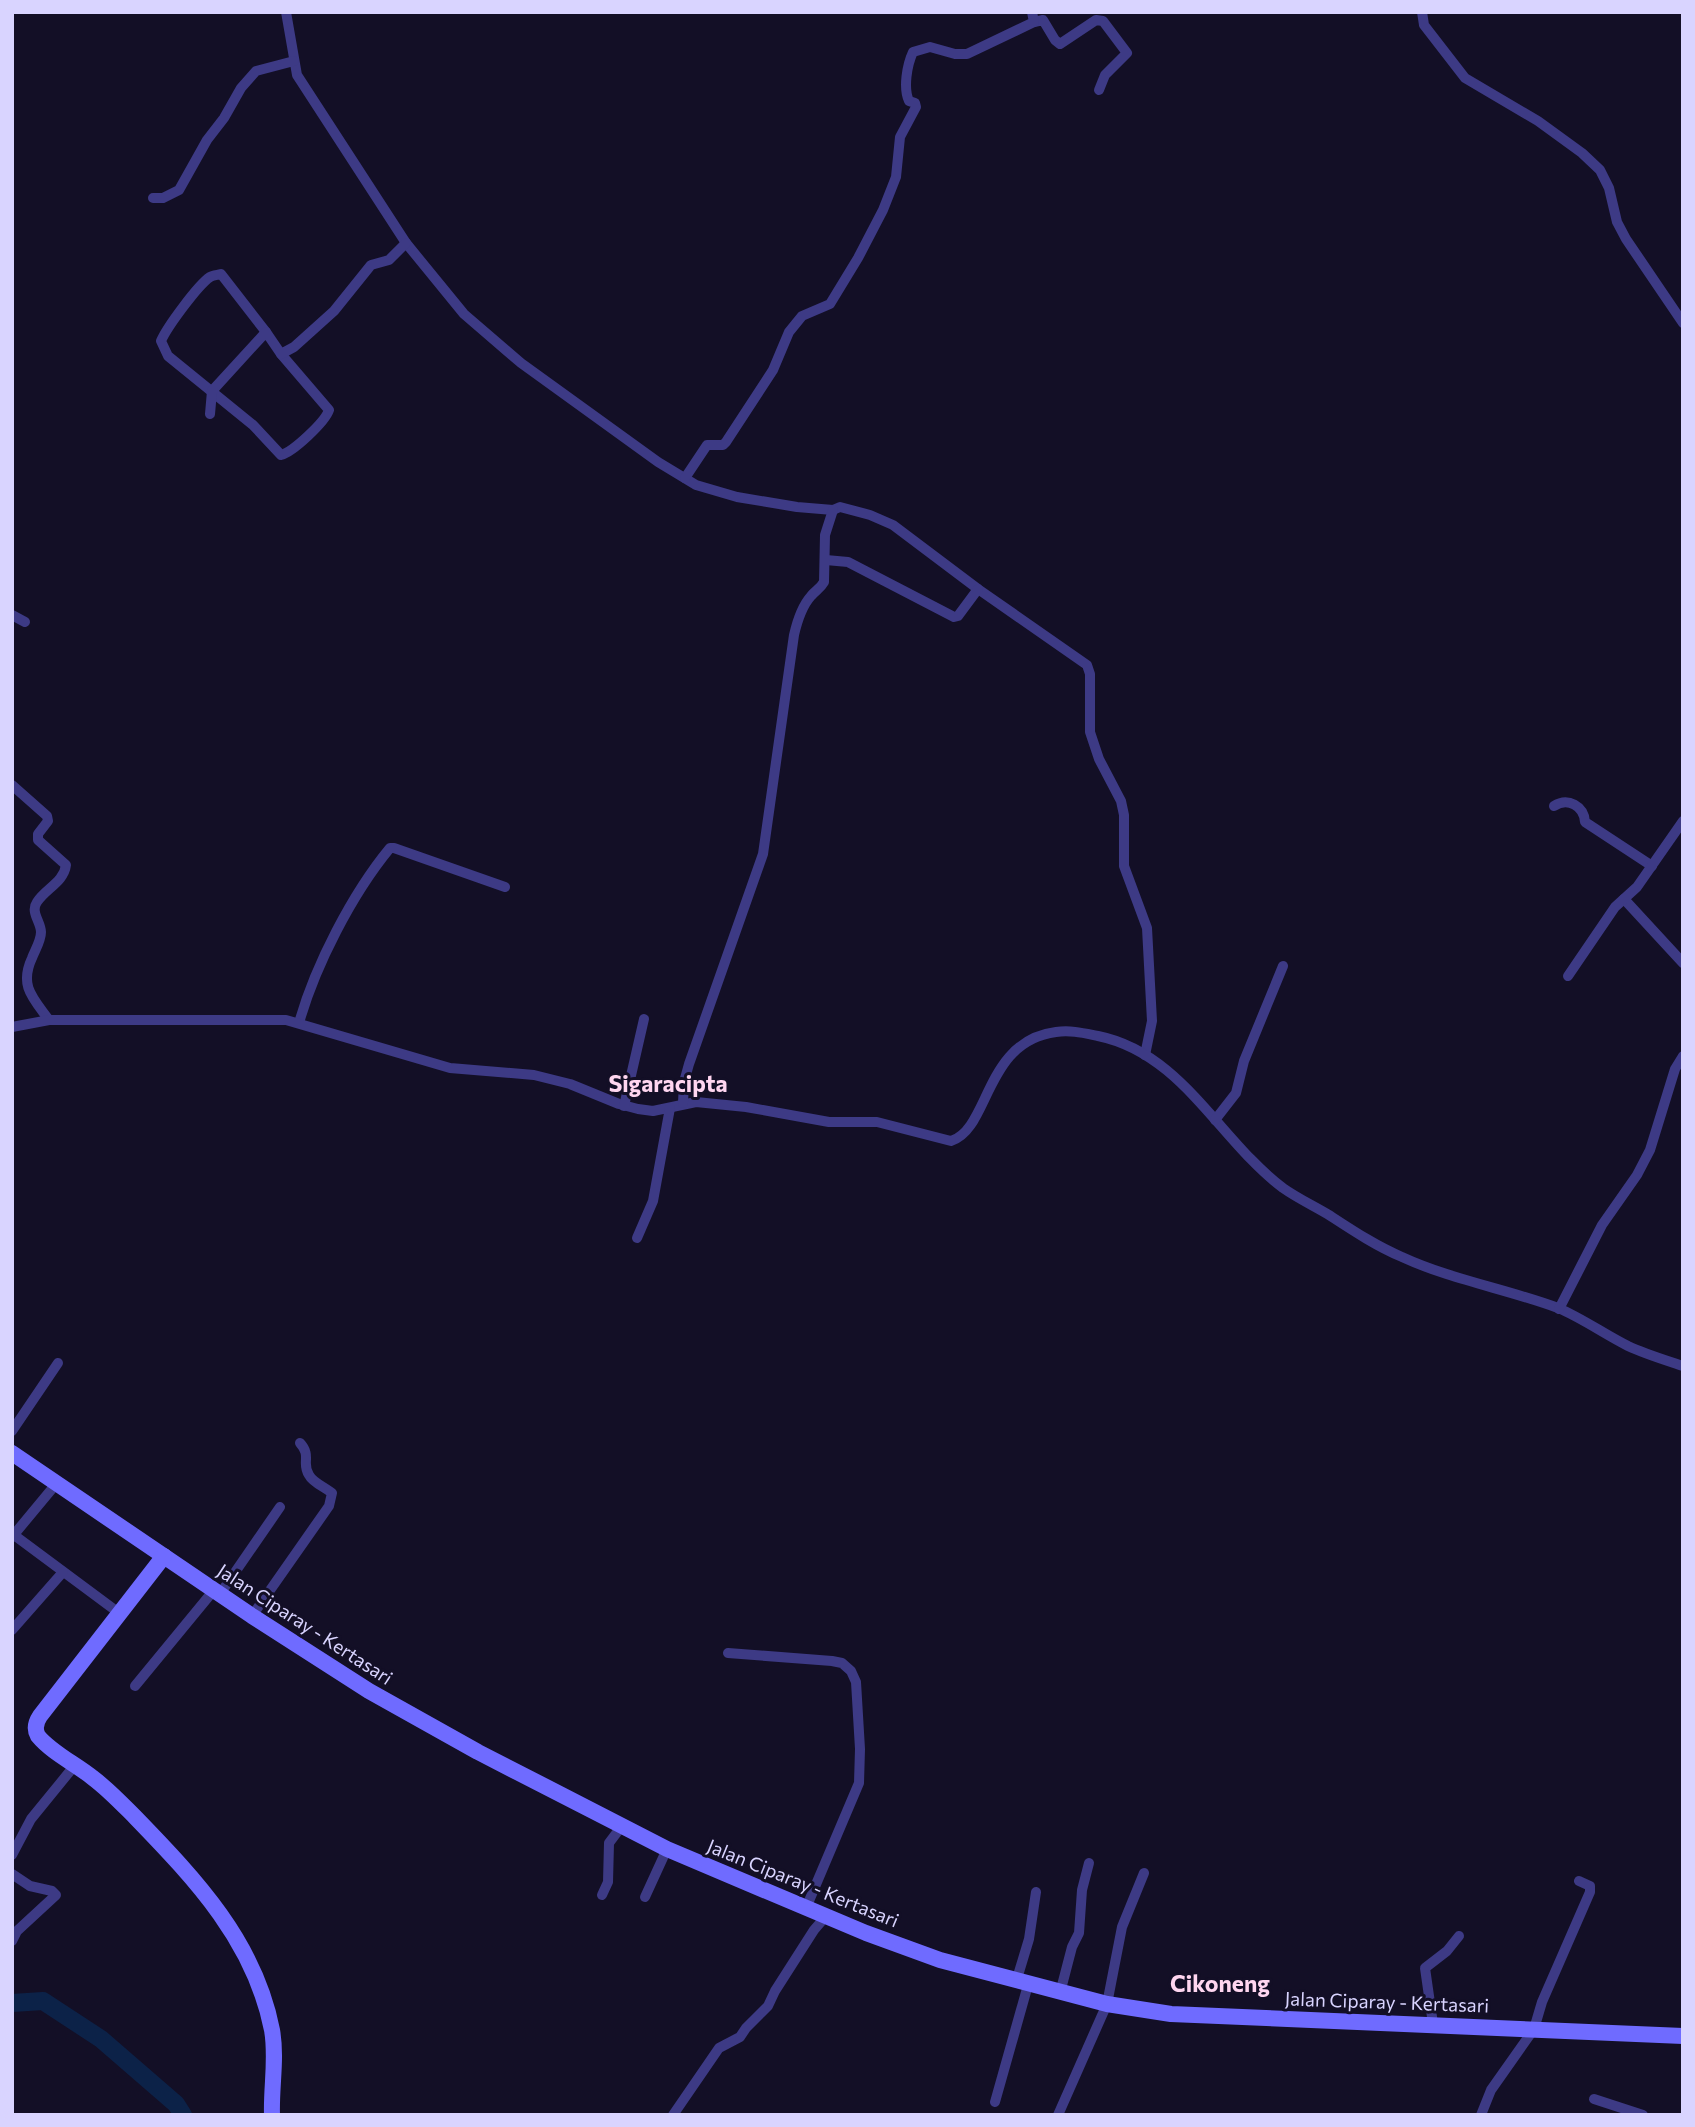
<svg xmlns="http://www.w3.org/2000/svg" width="1695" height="2127" font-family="Commissioner,sans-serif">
	<rect width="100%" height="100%" fill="#130f26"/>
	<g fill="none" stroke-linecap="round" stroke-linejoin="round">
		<polyline stroke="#0c2248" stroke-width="18" points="12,2003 43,2001 101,2039 176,2104 183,2115"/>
		<g stroke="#3d3a85" stroke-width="10">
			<polyline points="286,12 297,75 406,243 464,314 521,363 658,462 696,485 737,497 797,507 833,510 840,507 870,515 893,525 978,589 1087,665 1090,674 1090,732 1099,759 1121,801 1124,815 1124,866 1147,928 1152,1021 1145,1055"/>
			<polyline points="1422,12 1424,25 1465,78 1538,121 1582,153 1600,170 1609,188 1617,222 1626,239 1683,323"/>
			<polyline points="1034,22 1043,20 1055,40 1060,44 1096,20 1103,21 1127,53 1105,75 1099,90"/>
			<polyline points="153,198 163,198 179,190 207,140 224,118 241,88 256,71 294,61"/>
			<path d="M266,332L221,274C218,275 213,275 210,277C198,285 167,327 161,341L168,356L253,425L281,455C293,452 325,422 329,410L281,354"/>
			<polyline points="210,414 212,391 266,332 281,354 294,347 334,311 371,265 389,260 406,243"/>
			<path d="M685,478L707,445H723L726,442L773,370L789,332L802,316L830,304L858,258L883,210L896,177L900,137L916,107L915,103L909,101C903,88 907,65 913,52L930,47L955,54H967L1034,22L1032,12"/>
			<polyline points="826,560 848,562 954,617 958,616 978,589"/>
			<polyline points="12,615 25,622"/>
			<path d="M12,785L47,816L48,821L38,834V840L66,865C64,882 45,889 37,902C30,912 41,922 41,932C41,941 35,950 32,958C19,986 33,998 49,1020"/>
			<path d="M1554,806C1568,797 1584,806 1585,822L1652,866"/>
			<polyline points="1624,899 1683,963"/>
			<polyline points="1568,976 1615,907 1637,887 1683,821"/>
			<path d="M299,1023C315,966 352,894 390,848H394L505,887"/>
			<path d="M12,1027L49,1020H286L450,1068L534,1075L570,1084L619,1104L638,1109L653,1111L696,1102L746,1107L829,1122H877L951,1141C990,1129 984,1041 1056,1032C1071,1030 1083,1033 1098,1036C1182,1053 1219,1140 1283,1188C1297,1198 1314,1206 1329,1215C1352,1230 1376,1246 1402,1257C1452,1280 1507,1289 1558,1308C1582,1318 1604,1334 1628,1346C1645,1354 1665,1360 1683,1366"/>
			<path d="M683,1103L684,1082L689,1064L763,854L794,635C797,622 802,606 811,596C816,590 820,589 824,582L825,535L833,510"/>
			<polyline points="624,1106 644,1019"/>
			<polyline points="1215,1120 1236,1093 1244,1061 1283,966"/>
			<polyline points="637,1238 653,1201 670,1108"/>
			<polyline points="1559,1309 1602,1225 1637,1175 1650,1150 1675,1069 1683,1056"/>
			<polyline points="12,1431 58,1363"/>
			<polyline points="14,1535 119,1613"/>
			<polyline points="12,1537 56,1484"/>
			<polyline points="220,1594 280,1507"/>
			<path d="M252,1616L329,1506L332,1493C325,1487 313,1483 309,1475C301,1463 312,1456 300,1443"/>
			<polyline points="12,1630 63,1572"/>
			<polyline points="728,1653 832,1661 842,1663 851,1671 856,1682 860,1749 859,1783 806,1908"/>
			<polyline points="135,1686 214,1590"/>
			<polyline points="12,1855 31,1819 75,1765"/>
			<polyline points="12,1874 30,1886 52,1891 56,1895 17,1931 12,1941"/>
			<polyline points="602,1895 608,1882 609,1843 621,1827"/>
			<polyline points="645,1897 667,1849"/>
			<polyline points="1016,1982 1029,1939 1036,1892"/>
			<polyline points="1060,1993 1072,1947 1079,1933 1082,1890 1089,1863"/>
			<polyline points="1433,2024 1425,1968 1447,1951 1459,1936"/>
			<polyline points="1594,2099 1643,2115"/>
			<polyline points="995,2102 1028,1985"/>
			<polyline points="673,2115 719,2048 740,2037 746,2028 768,2006 775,1991 814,1930 826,1916"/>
			<polyline points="1058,2115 1107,2004 1122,1927 1144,1873"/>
			<polyline points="1481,2115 1491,2090 1534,2029 1542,2002 1590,1892 1590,1886 1579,1881"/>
		</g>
		<g stroke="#6f6bff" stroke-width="16">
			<polyline points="12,1453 252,1616 369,1691 478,1752 667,1849 866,1933 940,1960 1107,2004 1171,2014 1683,2036"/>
			<path d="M164,1556L40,1716C36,1722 34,1729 38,1736C52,1753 76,1764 93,1778C109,1790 122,1804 136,1818C196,1880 255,1942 272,2030C277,2058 271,2087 272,2115"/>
		</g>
	</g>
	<g text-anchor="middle" stroke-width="6" stroke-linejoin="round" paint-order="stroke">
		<g font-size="19" fill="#d9d4ff" stroke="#130f26">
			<text transform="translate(305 1624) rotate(33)" y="7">Jalan Ciparay - Kertasari</text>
			<text transform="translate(803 1883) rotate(22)" y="7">Jalan Ciparay - Kertasari</text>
			<text transform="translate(1387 2002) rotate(2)" y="7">Jalan Ciparay - Kertasari</text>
		</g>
		<g font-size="23" font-weight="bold" fill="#ffd6f0" stroke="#130f26">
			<text x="668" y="1092">Sigaracipta</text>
			<text x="1220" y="1992">Cikoneng</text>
		</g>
	</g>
	<rect width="1695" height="2127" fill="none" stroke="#d9d4ff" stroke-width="28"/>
</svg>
